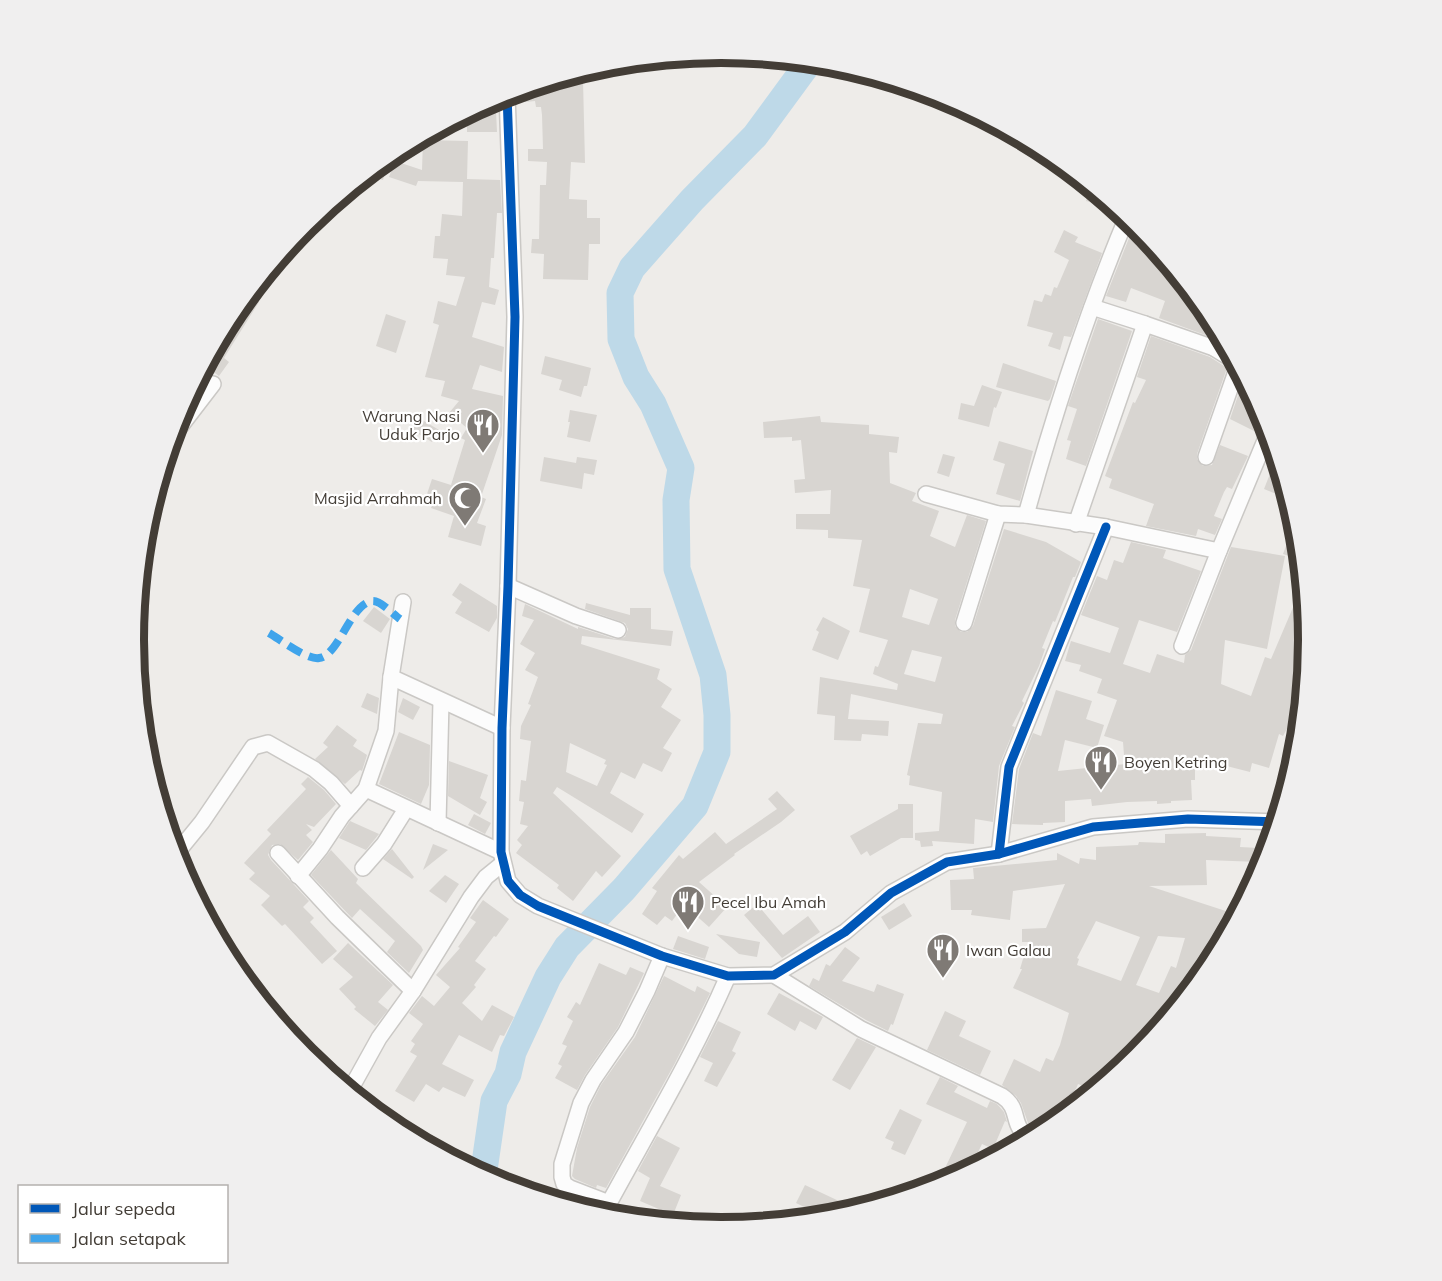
<svg xmlns="http://www.w3.org/2000/svg" width="1442" height="1281" font-family="Mulish,sans-serif">
	<rect width="100%" height="100%" fill="#eeece9"/>
	<g fill="none" stroke-linecap="round" stroke-linejoin="round">
		<polyline stroke="#bed9e8" stroke-width="27" points="483,1177 494,1101 508,1074 513,1052 548,977 567,947 624,889 695,806 717,752 717,715 713,675 677,569 676,500 681,468 653,404 636,377 621,339 620,293 632,268 692,200 755,136 810,61"/>
	</g>
	<g fill="#d8d5d1" fill-rule="evenodd">
		<polygon points="583,80 585,163 571,162 569,199 587,200 587,218 600,218 600,244 589,244 588,280 543,279 544,254 531,253 532,239 539,239 540,185 546,185 547,162 528,161 528,149 543,149 542,115 541,107 536,107 535,101 525,102 524,89 544,83"/>
		<polygon points="483,104 484,111 496,111 497,132 467,132 467,113"/>
		<polygon points="423,140 468,141 467,179 500,180 502,213 497,213 494,258 491,258 489,287 499,290 495,305 482,302 472,337 504,347 502,372 480,365 472,389 503,396 502,435 481,497 486,499 477,523 486,526 481,546 448,537 454,516 431,508 433,503 425,500 432,479 451,485 465,440 461,438 467,428 449,413 459,401 441,396 445,381 425,377 439,325 433,323 438,301 456,306 465,277 446,275 448,259 433,258 435,236 440,236 442,214 462,216 463,182 418,181 416,186 389,177 395,161 422,170"/>
		<polygon points="391,155 383,180 365,175"/>
		<polygon points="1090,186 1097,192 1118,209 1086,201"/>
		<polygon points="1135,223 1169,264 1166,275 1183,282 1210,314 1213,320 1208,336 1159,318 1165,301 1131,288 1126,302 1106,296"/>
		<polygon points="1064,230 1078,237 1075,242 1102,253 1071,337 1064,336 1060,350 1048,346 1053,333 1027,326 1034,300 1042,302 1045,294 1051,296 1054,287 1057,288 1069,260 1054,252"/>
		<polygon points="248,294 259,302 224,358 229,362 219,376 215,373 206,378 183,407 232,314"/>
		<polygon points="386,314 406,321 396,353 376,346"/>
		<polygon points="1098,319 1132,331 1086,466 1066,459 1071,441 1067,440 1077,409 1068,406"/>
		<polygon points="1151,336 1210,357 1227,368 1197,454 1197,459 1203,466 1212,465 1220,445 1248,456 1232,489 1227,487 1224,492 1214,516 1222,519 1215,535 1198,529 1196,536 1146,526 1154,504 1109,488 1112,479 1105,476 1133,402 1135,403 1146,380 1137,377"/>
		<polygon points="545,356 591,368 587,386 584,386 581,397 559,390 562,380 541,374"/>
		<polygon points="1003,363 1056,381 1050,399 1048,401 996,387"/>
		<polygon points="1244,378 1266,422 1263,424 1258,433 1230,419"/>
		<polygon points="982,385 1002,392 996,408 994,407 989,427 958,419 961,403 974,406"/>
		<polygon points="570,410 597,415 590,442 567,437 570,422 568,422"/>
		<path d="M820,416L821,422L869,425V434L899,437L897,453L889,452L890,483L916,493L912,501L939,511L930,536L955,547L967,515L986,521L955,620V626L961,632H967L973,626L1004,529L1046,542L1081,562L1075,577H1073L1055,622L1053,621L1042,648L1045,649L1039,666L1022,701L1024,703L1012,726L1015,727L999,766L993,822L975,819L974,844L932,841L933,846L921,847L920,841L915,840V833L939,831L942,792L909,785L910,776L907,775L918,723L941,724L943,714L851,694L848,719L889,721L888,736L862,734L861,741L834,740L835,716L817,714L820,677L897,690L898,684L873,674L875,666L878,667L888,640L859,632L870,589L853,586L862,540L828,538V530L796,529V514H830L831,490L795,493L794,480L805,479L801,440L792,441V437L764,438L763,422ZM910,589L938,599L929,625L902,617ZM912,650L942,657L935,682L904,674Z"/>
		<polygon points="419,418 439,430 432,442 412,430"/>
		<polygon points="999,441 1033,451 1020,501 996,494 1005,464 993,460"/>
		<polygon points="943,454 955,457 949,477 937,473"/>
		<polygon points="1277,456 1282,475 1289,499 1264,489"/>
		<polygon points="544,457 576,463 577,457 597,460 594,475 584,473 582,489 540,481"/>
		<polygon points="1289,538 1299,541 1301,560 1283,554"/>
		<polygon points="1131,542 1166,550 1163,558 1201,571 1177,632 1139,620 1123,664 1150,673 1157,654 1184,663 1185,655 1191,650 1231,547 1285,556 1267,649 1225,640 1221,684 1251,696 1265,657 1271,659 1303,584 1309,641 1306,671 1297,697 1301,699 1295,714 1283,736 1279,734 1269,768 1252,763 1250,772 1211,762 1195,761 1195,780 1191,780 1192,800 1171,801 1171,803 1157,804 1157,801 1127,802 1092,806 1091,799 1065,801 1065,822 1043,823 1043,825 1012,824 1019,769 1033,733 1041,736 1056,690 1092,701 1086,719 1104,725 1097,748 1065,740 1058,771 1145,762 1124,755 1123,742 1104,736 1117,700 1097,693 1102,679 1079,671 1081,665 1065,661 1071,641 1110,653 1119,628 1081,615 1097,576 1107,580 1114,560 1123,563"/>
		<polygon points="460,583 497,606 497,618 489,632 455,613 462,602 452,595"/>
		<path d="M586,603L630,615V608H651V629L673,631L671,646L582,636L581,644L660,669L657,679L672,689L661,707L681,720L663,748L672,753L662,772L643,763L635,779L621,772L610,793L644,814L632,833L557,787L553,793L621,856L602,877L596,871L573,901L557,888L559,885L516,853L522,845L517,840L528,826L520,824L524,802L519,801L521,780L526,781L531,741L520,739L521,726L531,705L528,704L538,677L525,670L535,653L520,644L534,620L522,616L525,604L578,629V627L615,639L625,637L628,629L625,623L585,609ZM570,743L606,760L604,764L607,765L597,786L566,772Z"/>
		<polygon points="374,607 390,619 381,633 363,621"/>
		<polygon points="823,617 850,631 838,660 812,650 819,632 816,630"/>
		<polygon points="367,693 379,698 377,714 361,707"/>
		<polygon points="403,698 420,707 413,720 398,712"/>
		<polygon points="337,725 357,740 353,746 367,755 362,771 360,770 345,784 315,759 328,747 323,743"/>
		<polygon points="399,732 430,745 429,785 421,804 379,784"/>
		<polygon points="449,761 488,775 480,798 487,802 480,815 448,796"/>
		<polygon points="308,777 324,790 336,804 314,827 306,824 312,830 306,835 313,842 298,860 280,844 272,845 268,855 271,860 309,901 303,907 314,918 310,922 337,951 322,964 285,924 282,926 261,905 270,896 249,879 255,873 244,863 271,834 267,830 306,789 301,784"/>
		<polygon points="777,791 795,810 781,822 734,854 735,855 699,882 727,907 709,927 684,905 672,921 665,916 657,925 642,914 657,891 652,888 679,855 683,859 715,832 726,844 777,809 768,799"/>
		<polygon points="898,804 913,804 913,838 901,838 870,856 867,851 861,855 850,836 898,809"/>
		<polygon points="474,814 491,823 485,834 468,825"/>
		<polygon points="350,821 379,834 366,850 339,838"/>
		<path d="M1206,833V836L1241,838L1240,847L1259,848V862L1206,860L1207,885L1149,886L1238,915L1210,967L1156,1033L1151,1031L1144,1047L1137,1057L1095,1091L1078,1084L1076,1089L1068,1096L1070,1105L1066,1114L1040,1133L1028,1123L1021,1103L1016,1096L1002,1085L1014,1059L1040,1072L1046,1058L1053,1061L1060,1045L1069,1013L1013,988L1022,969H1020L1028,942H1022V929L1046,928L1065,884L1013,891L1010,920L971,915L972,910H951L950,880L974,879L973,868L1057,860V853L1079,864L1080,858L1096,860V847L1138,845L1139,842L1165,843V834ZM1096,921L1140,937L1121,981L1077,965L1079,959L1077,958ZM1158,936L1185,938L1176,968L1171,966L1159,993L1136,985Z"/>
		<polygon points="433,844 448,850 423,870"/>
		<polygon points="392,849 414,877 412,879 383,859"/>
		<polygon points="331,850 358,879 356,883 421,946 423,950 409,973 387,952 395,941 360,909 352,918 311,875"/>
		<polygon points="445,875 459,884 446,903 429,891"/>
		<polygon points="483,900 509,919 496,937 494,936 475,961 486,969 474,985 476,987 462,1003 482,1021 492,1005 514,1017 504,1036 500,1035 492,1052 459,1035 442,1064 474,1080 465,1097 443,1087 439,1092 426,1084 414,1102 395,1091 417,1056 410,1052 415,1044 411,1041 423,1024 409,1013 422,996 434,1006 450,987 436,975 460,948 458,947 476,922 470,918"/>
		<polygon points="904,903 912,916 889,930 881,917"/>
		<polygon points="757,904 783,935 808,916 820,932 782,958 744,915"/>
		<polygon points="716,934 760,942 757,957 739,954"/>
		<polygon points="678,936 709,947 705,959 673,949"/>
		<polygon points="348,943 393,985 378,1002 388,1010 375,1026 354,1009 356,1007 339,989 353,977 333,959"/>
		<polygon points="845,947 860,958 842,981 874,992 877,984 904,994 893,1025 891,1024 888,1031 866,1020 809,986 813,978 819,981 826,964 830,966"/>
		<polygon points="599,963 626,975 630,967 644,973 618,1027 585,1075 577,1090 555,1078 562,1066 558,1064 567,1046 562,1044 573,1021 567,1017 576,1002 580,1005"/>
		<polygon points="664,976 695,992 697,986 710,993 675,1063 606,1188 597,1185 596,1188 575,1179 572,1176 577,1148 590,1107 601,1085 635,1037"/>
		<polygon points="779,993 823,1017 816,1030 800,1021 795,1031 767,1014"/>
		<polygon points="945,1011 966,1021 959,1036 991,1051 980,1075 927,1050"/>
		<polygon points="718,1021 741,1032 732,1051 736,1053 717,1087 704,1081 713,1063 700,1057"/>
		<polygon points="857,1038 876,1047 850,1090 832,1080"/>
		<polygon points="940,1077 958,1086 954,1092 987,1108 990,1101 997,1104 1004,1112 1007,1122 1005,1121 993,1149 982,1144 969,1171 936,1187 967,1122 926,1104"/>
		<polygon points="900,1109 922,1120 905,1155 891,1149 894,1142 885,1138"/>
		<polygon points="657,1136 680,1148 660,1186 681,1195 673,1215 640,1201 650,1178 638,1171"/>
		<polygon points="805,1185 858,1210 827,1218 796,1203"/>
		<polygon points="565,1196 592,1207 590,1212 563,1204"/>
	</g>
	<g fill="none" stroke-linecap="round" stroke-linejoin="round">
		<g stroke="#cac8c5" stroke-width="18">
			<g id="street">
				<polyline points="507,94 515,317 508,586 502,728 501,852 508,881 520,895 538,906 662,956 728,976 774,975 845,932 891,893 947,862 999,854 1093,827 1188,819 1277,822"/>
				<polyline points="1145,324 1214,348 1220,332"/>
				<polyline points="170,440 213,384"/>
				<polyline points="1206,457 1238,366 1235,361 1214,348"/>
				<polyline points="926,494 998,514 1026,515 1106,527 1219,551"/>
				<path d="M1026,515C1054,414 1086,314 1127,217"/>
				<polyline points="1076,524 1145,324 1092,307"/>
				<polyline points="508,586 576,616 618,630"/>
				<polyline points="403,602 391,677 502,728"/>
				<polyline points="964,623 998,514"/>
				<polyline points="1182,646 1219,551 1269,431"/>
				<polyline points="366,789 501,852"/>
				<polyline points="438,823 441,701"/>
				<polyline points="278,853 337,917 413,991"/>
				<polyline points="999,854 1009,767 1106,527"/>
				<polyline points="175,855 202,822 253,747 268,743 314,769 331,783 351,806"/>
				<polyline points="363,868 384,844 406,809"/>
				<polyline points="298,876 320,849 342,816 366,789 386,731 391,677"/>
				<path d="M774,975L861,1029L1002,1096C1023,1110 1008,1127 1032,1138"/>
				<polyline points="349,1092 379,1038 413,991 471,897 486,877 502,864"/>
				<polyline points="1077,1099 1082,1101"/>
				<polyline points="609,1203 570,1188 564,1184 562,1177 562,1164 581,1103 593,1080 626,1032 647,991 662,956"/>
				<path d="M602,1216C645,1136 692,1059 728,976"/>
			</g>
		</g>
		<use href="#street" stroke="#fcfcfc" stroke-width="15"/>
		<path stroke="#3fa4eb" stroke-width="8" stroke-dasharray="15 8" stroke-linecap="butt" d="M269,633C281,640 307,660 319,658C339,656 351,602 373,601C381,601 393,614 400,619"/>
		<g stroke="#fff" stroke-width="13">
			<g id="cycleway">
				<polyline points="507,94 515,317 508,586 502,728 501,852 508,881 520,895 538,906 662,956 728,976 774,975 845,932 891,893 947,862 999,854 1093,827 1188,819 1277,822"/>
				<polyline points="999,854 1009,767 1106,527"/>
			</g>
		</g>
		<use href="#cycleway" stroke="#0057b8" stroke-width="9"/>
	</g>
	<defs>
		<g id="restaurant-pin" transform="scale(1.725)"><path d="M0 17L-7.5 6A9.5 9.5 0 1 1 7.5 6Z" fill="#7f7a75" stroke="#fff"/><path d="M-5-6h1v4h1v-4h1v4h1v-4h1v5L-1.5 .5V6h-2V.5L-5-1ZM5-6V6H3V1.5H1.5Q1.5-4 5-6Z" fill="#fff"/></g>
		<g id="mosque-pin" transform="scale(1.725)"><path d="M0 17L-7.5 6A9.5 9.5 0 1 1 7.5 6Z" fill="#7f7a75" stroke="#fff"/><path d="M3.5-4.9A6 6 0 1 0 3.5 4.9A5 5 0 1 1 3.5-4.9Z" fill="#fff"/></g>
	</defs>
	<g fill-rule="evenodd">
		<use href="#restaurant-pin" x="483" y="425"/>
		<use href="#mosque-pin" x="465" y="498"/>
		<use href="#restaurant-pin" x="1101" y="762"/>
		<use href="#restaurant-pin" x="688" y="902"/>
		<use href="#restaurant-pin" x="943" y="950"/>
	</g>
	<g text-anchor="middle" stroke-width="4.5" stroke-linejoin="round" paint-order="stroke">
		<g font-size="16" fill="#433d36" stroke="#fff" text-anchor="start">
			<text x="460" y="422" text-anchor="end">Warung Nasi<tspan x="460" dy="18">Uduk Parjo</tspan></text>
			<text x="442" y="504" text-anchor="end">Masjid Arrahmah</text>
			<text x="1124" y="768">Boyen Ketring</text>
			<text x="711" y="908">Pecel Ibu Amah</text>
			<text x="966" y="956">Iwan Galau</text>
		</g>
	</g>
	<path d="M0 0H1442V1281H0ZM144 640a577 577 0 1 1 1154 0a577 577 0 1 1-1154 0Z" fill="#f0efef" fill-rule="evenodd"/>
	<path fill="none" stroke="#433d36" stroke-width="8" d="M144 640a577 577 0 1 1 1154 0a577 577 0 1 1-1154 0Z"/>
	<rect x="18" y="1185" width="210" height="78" fill="#ffffff" stroke="#b4b1af" stroke-width="1.5"/>
	<rect x="30" y="1204" width="30" height="9" fill="#0057b8" stroke="#b4b1af" stroke-width="1.5"/>
	<text x="72" y="1215" font-size="18" fill="#433d36">Jalur sepeda</text>
	<rect x="30" y="1234" width="30" height="9" fill="#3fa4eb" stroke="#b4b1af" stroke-width="1.5"/>
	<text x="72" y="1245" font-size="18" fill="#433d36">Jalan setapak</text>
</svg>
